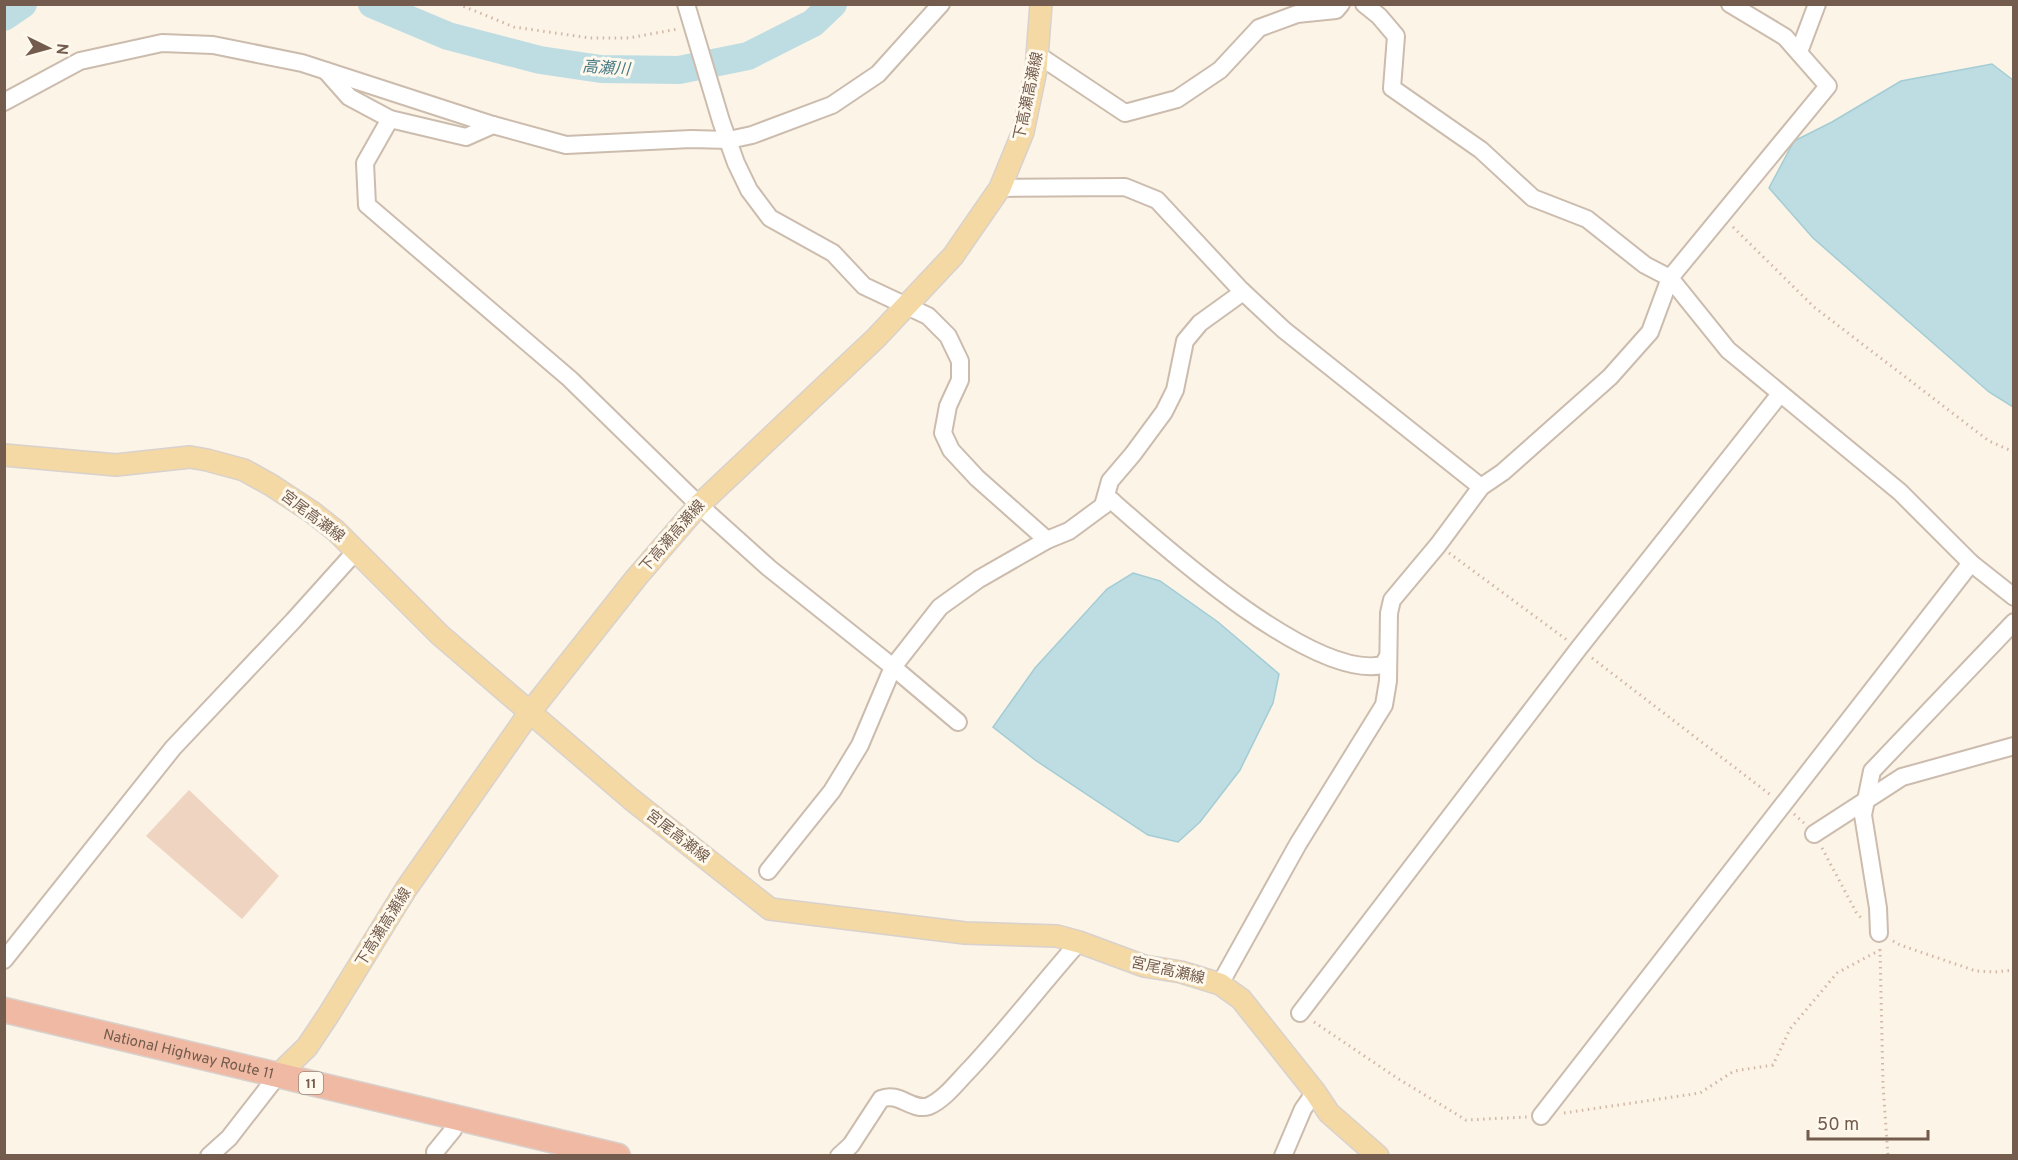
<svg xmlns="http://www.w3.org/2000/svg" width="2018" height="1160" font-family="Overpass,'Noto Sans JP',sans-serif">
	<rect width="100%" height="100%" fill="#fbf4e7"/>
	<g fill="#bddde3" stroke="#a4ccd4" stroke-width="1.5">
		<polygon points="1992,64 2013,80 2013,407 1989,392 1813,238 1769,188 1794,141 1832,122 1901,81"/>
		<polygon points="1133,573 1160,581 1218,622 1279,674 1273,703 1240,770 1200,822 1178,842 1148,835 1035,760 993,727 1035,668 1107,589"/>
	</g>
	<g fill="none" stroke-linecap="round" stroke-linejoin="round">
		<g stroke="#bddde3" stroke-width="28">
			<polyline points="372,4 448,36 540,60 601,69 679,70 748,56 813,23 833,4"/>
			<polyline points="4,17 23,4"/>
		</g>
	</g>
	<polygon fill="#eed4c1" points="189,790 279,876 242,919 146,836"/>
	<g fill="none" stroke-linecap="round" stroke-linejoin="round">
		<g stroke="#ccbcae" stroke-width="20">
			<g id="minor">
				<polyline points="686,4 721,121 736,163 749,190 770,218 833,253 864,286 928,316 948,336 960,361 960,380 948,406 943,433 951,450 977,478 1047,540"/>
				<polyline points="1364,4 1379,16 1396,36 1392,88 1481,150 1533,198 1587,219 1645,265 1670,278 1728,350 1900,492 1971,563 2014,597"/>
				<polyline points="1799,52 1817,4"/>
				<polyline points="1038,55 1125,113 1177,99 1220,70 1259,28 1297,14 1336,10 1341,4"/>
				<polyline points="326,71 349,97 390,119 466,137 493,125"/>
				<polyline points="4,102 80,61 162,43 213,45 302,63 493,125 566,145 691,139 729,140 752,135 832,105 878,74 941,4"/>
				<polyline points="390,119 365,163 367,205 570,379 699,505 769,568 893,667 958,722"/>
				<polyline points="1000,188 1125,187 1157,200 1240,289 1284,330 1481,487"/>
				<polyline points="1103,506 1110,481 1133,454 1164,412 1175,390 1185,341 1200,323 1243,292"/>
				<polyline points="1814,834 1902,777 2014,746"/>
				<path d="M768,871L832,791L860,745L893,667L940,607L979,579L1047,540L1069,531L1111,500C1163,546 1313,681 1383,665L1387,658"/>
				<polyline points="1879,933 1878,908 1863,815 1872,771 2014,622"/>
				<polyline points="4,960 173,748 293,621 356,551"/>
				<polyline points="1220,984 1298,844 1384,705 1388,681 1389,613 1392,600 1438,545 1481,487 1503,472 1610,377 1650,332 1670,278 1828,86 1785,37 1730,4"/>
				<polyline points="1300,1013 1579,648 1780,394"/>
				<polyline points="1541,1116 1971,563"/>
				<polyline points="209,1156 229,1138 278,1075"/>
				<polyline points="436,1156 435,1152 453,1130 457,1117"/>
				<path d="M839,1156L851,1145L881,1099C899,1091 912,1112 929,1106C945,1099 958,1081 970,1069C1008,1028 1042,984 1079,942"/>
				<polyline points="1283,1156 1303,1109 1315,1092"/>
			</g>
		</g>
		<g stroke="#d8d1cd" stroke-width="24">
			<g id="major">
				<polyline points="4,455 116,465 190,457 207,460 244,470 271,485 312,512 336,531 440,635 631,799 770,909 965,933 1057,936 1079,942 1144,966 1181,972 1220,984 1241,999 1315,1092 1329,1113 1378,1156"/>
				<polyline points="278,1075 307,1047 329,1014 406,889 530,712 636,578 699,505 876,338 953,256 1000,188 1023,132 1036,70 1041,4"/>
			</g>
		</g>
		<g stroke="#d8d1cd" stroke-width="27">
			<g id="highway">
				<path id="s1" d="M4,1010L618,1156"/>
			</g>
		</g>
		<g stroke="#d3b7a4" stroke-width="3" stroke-dasharray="1.5 4.5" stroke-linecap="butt">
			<polyline points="458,4 514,27 590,38 629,38 678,29"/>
			<polyline points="1733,227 1814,307 1989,441 2014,452"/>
			<polyline points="1449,553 1567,640"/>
			<polyline points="1592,658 1772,796"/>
			<polyline points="1794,814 1804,823"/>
			<polyline points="1822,848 1856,912 1863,920"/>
			<polyline points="1893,941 1900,945 1976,971 1995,972 2014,970"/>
			<polyline points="1880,949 1883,1085 1888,1156"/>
			<polyline points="1314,1022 1397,1078 1466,1120 1527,1117"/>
			<polyline points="1564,1113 1700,1093 1734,1071 1773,1065 1790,1029 1837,973 1880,950"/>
		</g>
		<use href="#minor" stroke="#fff" stroke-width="16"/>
		<use href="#major" stroke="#f4d9a5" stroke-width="21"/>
		<use href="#highway" stroke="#f0b9a3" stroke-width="24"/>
	</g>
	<g text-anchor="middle" stroke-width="6" stroke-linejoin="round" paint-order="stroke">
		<rect fill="#fef8ed" stroke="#9d8b7d" stroke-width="1.5" x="299" y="1072" width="24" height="22" rx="4.5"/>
		<g font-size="14" font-weight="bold" fill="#735c4d">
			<text x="311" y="1088">11</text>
		</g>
		<g font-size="15" fill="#735c4d" stroke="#fef8ed">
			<text transform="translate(1028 96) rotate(-78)" y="5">下高瀬高瀬線</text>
			<text transform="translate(313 516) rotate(37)" y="5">宮尾高瀬線</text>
			<text transform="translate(672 536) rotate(-49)" y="5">下高瀬高瀬線</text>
			<text transform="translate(678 836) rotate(38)" y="5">宮尾高瀬線</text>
			<text transform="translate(383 927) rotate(-58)" y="5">下高瀬高瀬線</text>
			<text transform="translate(1168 970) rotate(13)" y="5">宮尾高瀬線</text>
			<text dy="5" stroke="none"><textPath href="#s1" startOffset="190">National Highway Route 11</textPath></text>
		</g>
		<g font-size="16" font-style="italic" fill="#487a85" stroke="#fef8ed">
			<text transform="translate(606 67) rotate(4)" y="6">高瀬川</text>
		</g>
	</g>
	<rect width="2018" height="1160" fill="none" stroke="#735c4d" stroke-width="12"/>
	<g transform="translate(48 48) rotate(95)" stroke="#fef8ed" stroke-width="4.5" paint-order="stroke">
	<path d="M0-4.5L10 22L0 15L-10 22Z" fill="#735c4d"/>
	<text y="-9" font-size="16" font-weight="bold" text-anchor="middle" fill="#735c4d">N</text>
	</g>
	<path d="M1808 1130v9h120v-9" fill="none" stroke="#735c4d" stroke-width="3"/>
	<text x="1817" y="1130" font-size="18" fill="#735c4d" stroke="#fef8ed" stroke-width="4.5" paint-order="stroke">50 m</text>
</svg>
